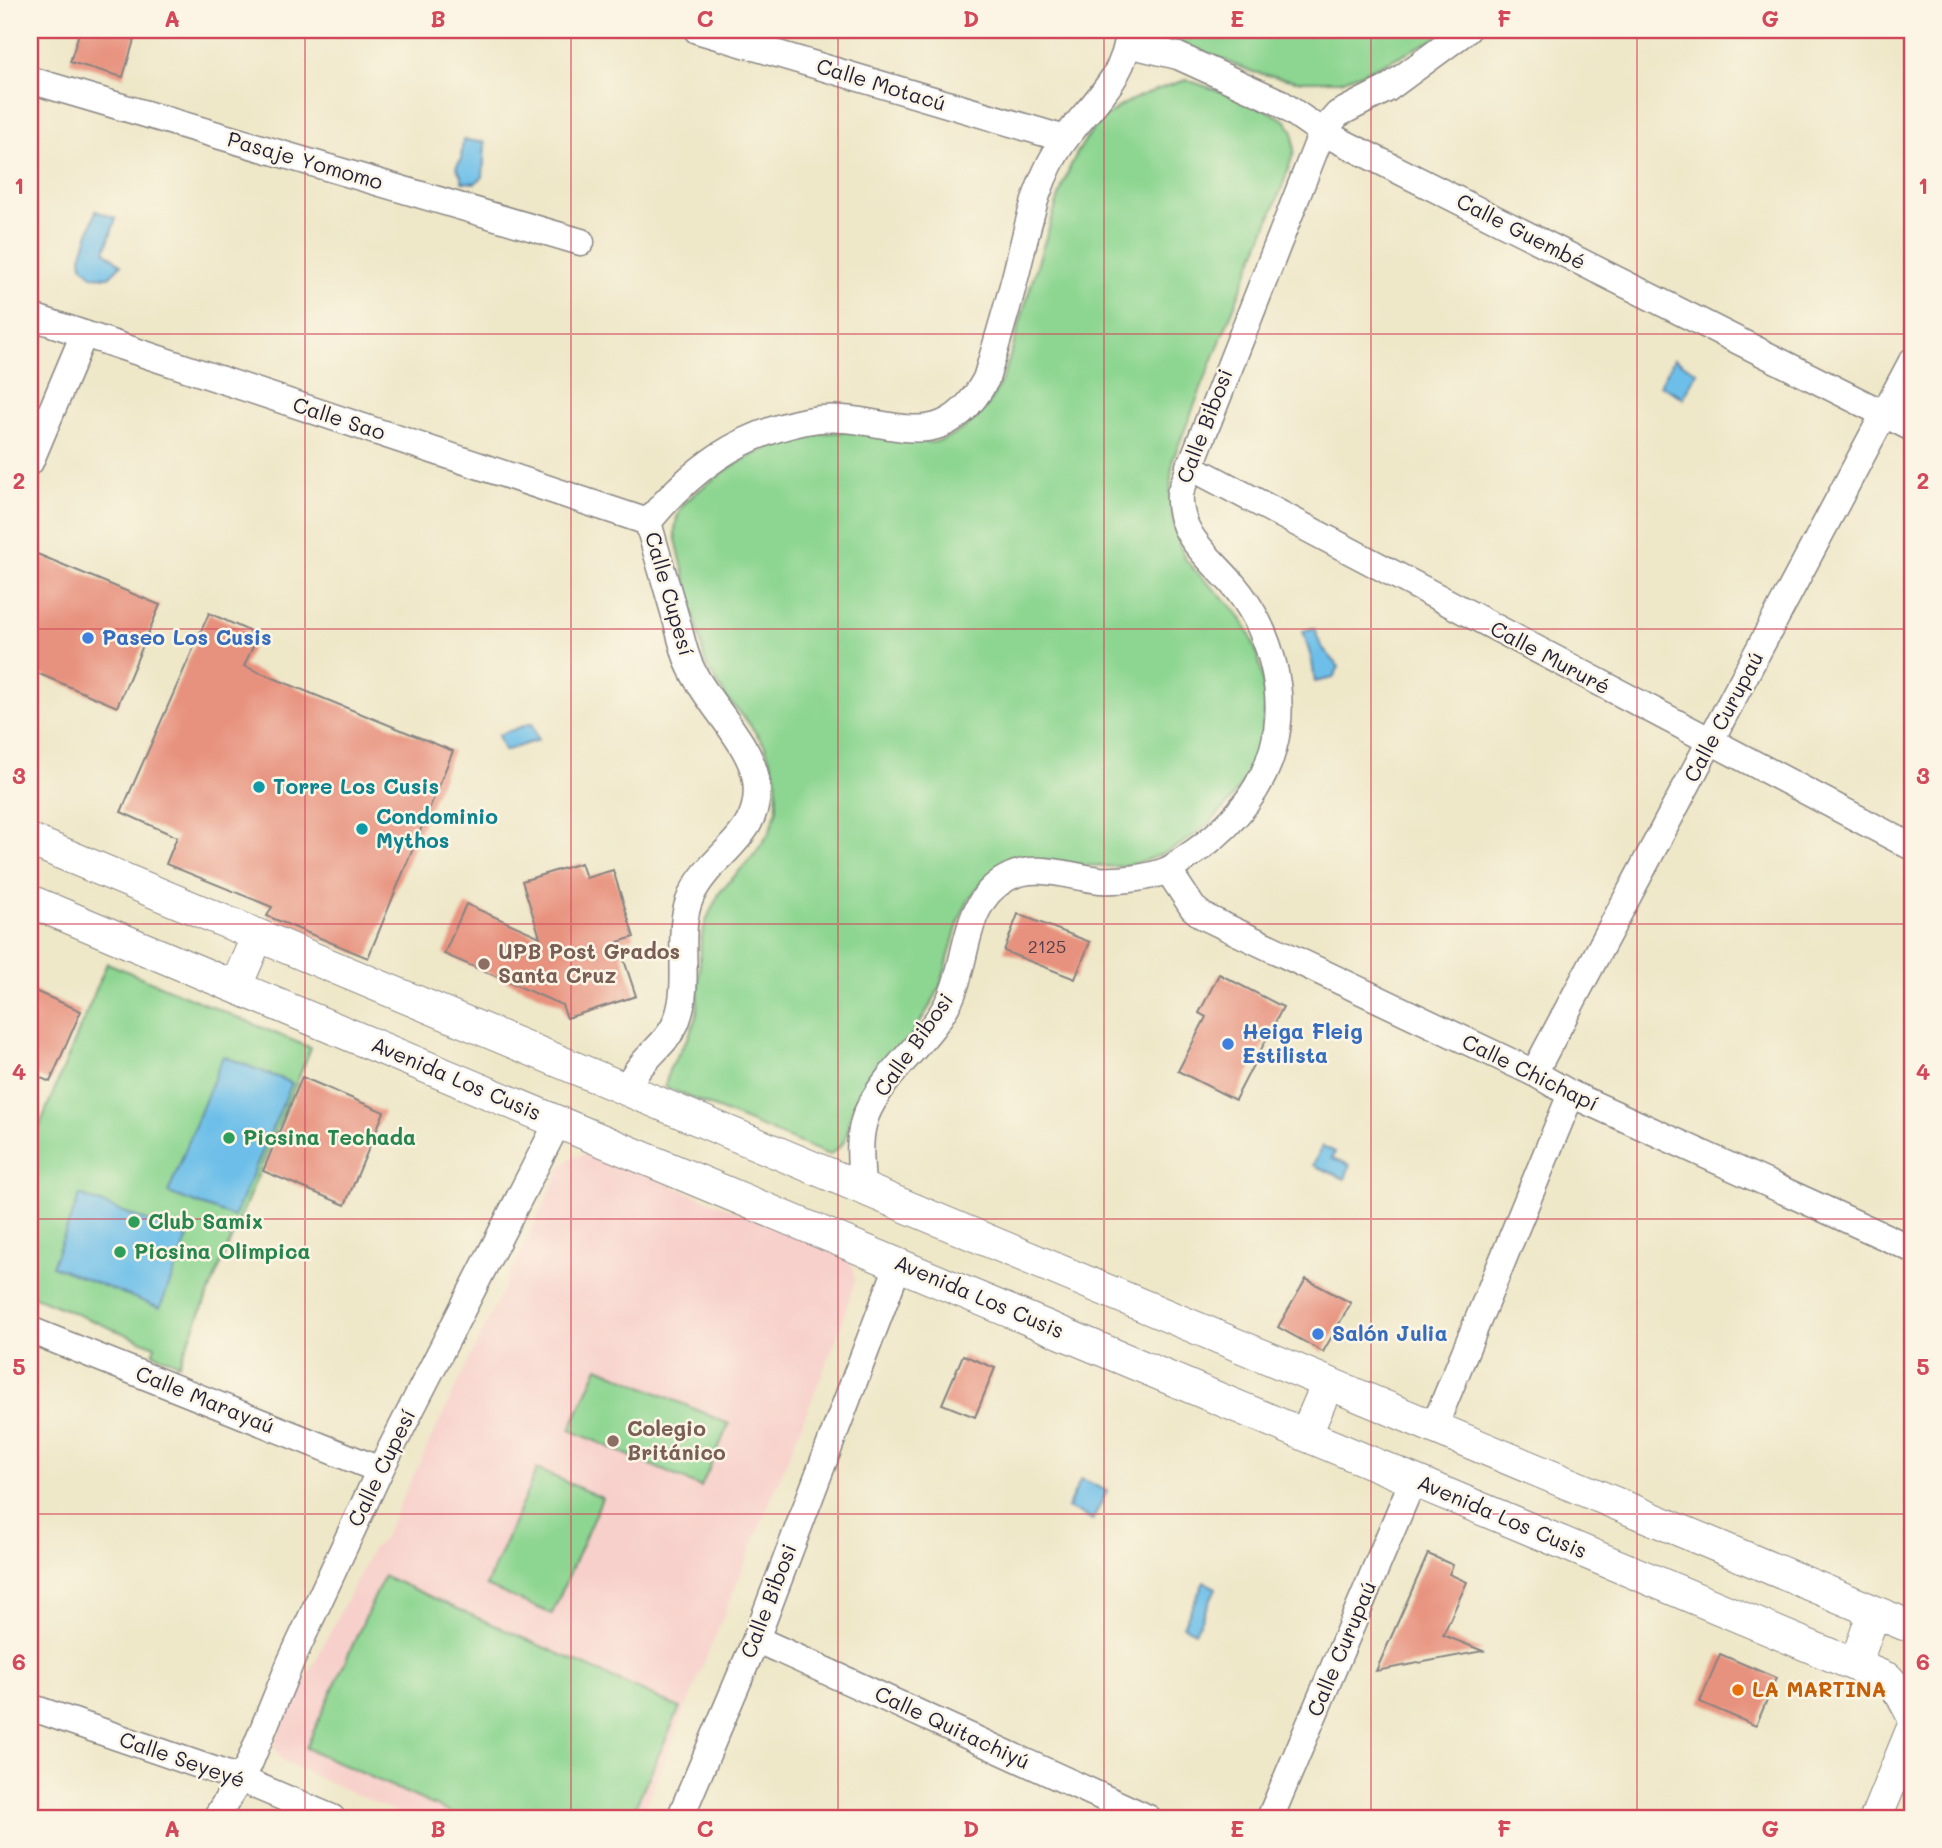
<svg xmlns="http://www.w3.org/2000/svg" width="1942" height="1848" font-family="Mali,sans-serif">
	<rect width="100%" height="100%" fill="#fcf5e5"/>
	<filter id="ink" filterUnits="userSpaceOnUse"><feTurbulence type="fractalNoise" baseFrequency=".0143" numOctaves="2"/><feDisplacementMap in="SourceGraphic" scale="14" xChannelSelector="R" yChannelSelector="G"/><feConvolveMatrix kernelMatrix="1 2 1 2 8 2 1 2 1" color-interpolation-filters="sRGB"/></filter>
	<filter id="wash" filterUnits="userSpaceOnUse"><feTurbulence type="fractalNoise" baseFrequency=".00686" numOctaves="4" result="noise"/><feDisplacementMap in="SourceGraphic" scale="28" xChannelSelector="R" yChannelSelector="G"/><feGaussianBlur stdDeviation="1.57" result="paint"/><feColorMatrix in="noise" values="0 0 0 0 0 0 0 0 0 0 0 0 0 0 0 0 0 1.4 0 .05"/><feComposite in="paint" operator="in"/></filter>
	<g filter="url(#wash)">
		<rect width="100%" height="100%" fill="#eee7c8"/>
		<polygon fill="#f7d0cb" points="589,1152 846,1256 853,1268 855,1281 836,1340 641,1818 409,1818 282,1761 273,1744 373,1548 382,1541 561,1168 570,1159"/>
		<g fill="#8dd691" stroke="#587c66" stroke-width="2">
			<polygon points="1161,30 1447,30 1433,40 1375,68 1341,81 1296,81 1253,72 1201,51 1171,42"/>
			<path d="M1187,80L1254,103L1286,121L1293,132L1294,151L1284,182L1173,459C1169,488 1169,514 1179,542C1181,548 1183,556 1187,561C1200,578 1218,591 1232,607C1259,638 1268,686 1263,726C1253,795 1191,856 1121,866C1085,871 1021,847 992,873C953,907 956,942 940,986C936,998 910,1039 901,1049C886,1068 865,1083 854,1106C843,1127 856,1138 829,1155L665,1087L669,1070L689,1036L697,1014L701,939L708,916L720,892L754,855L769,833L777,809L776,776L765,746L745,718L728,700L706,665L675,535C675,505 688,499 710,482C749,452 793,434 841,432C863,431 888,435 909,439C917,440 928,444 935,442C949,439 961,431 972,422C1000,398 1009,362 1018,329C1028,295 1038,261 1049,228C1061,189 1072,149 1102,120C1126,98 1157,89 1187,80Z"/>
			<polygon points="107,963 311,1048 179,1364 153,1353 155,1346 30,1295 30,1149"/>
			<polygon points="598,1367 729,1424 701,1487 570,1430"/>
			<polygon points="537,1469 602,1498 552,1614 486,1586"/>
			<polygon points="384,1576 680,1708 630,1818 462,1818 306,1748"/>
		</g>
		<g fill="#6dbfe9" stroke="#487092" stroke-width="2">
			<polygon points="463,140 485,142 483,177 475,183 462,182 462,177 456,167 461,159"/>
			<polygon points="96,211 116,218 105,251 121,265 109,277 92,276 82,265 81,257"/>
			<polygon points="1674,359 1697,372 1683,398 1660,385"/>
			<polygon points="1314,628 1321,646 1339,667 1333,678 1315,682 1312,661 1303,631"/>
			<polygon points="532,723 538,740 504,751 498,735"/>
			<polygon points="223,1056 292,1083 234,1217 168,1193"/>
			<polygon points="1322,1146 1335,1152 1332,1158 1350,1165 1345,1179 1313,1165"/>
			<polygon points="80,1195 188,1237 160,1308 52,1266"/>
			<polygon points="1081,1479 1107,1491 1093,1520 1067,1508"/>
			<polygon points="1204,1582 1216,1588 1195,1632 1183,1626"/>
		</g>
		<g id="blocks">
			<g fill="#e7927e">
				<polygon points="80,30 137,30 123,77 70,62"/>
				<polygon points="30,551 160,605 117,707 30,670"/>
				<polygon points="209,613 258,635 244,666 453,751 368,958 267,916 272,907 166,864 177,837 121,812"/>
				<polygon points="581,863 586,878 613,870 634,937 618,942 636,996 567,1018 562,1005 444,954 466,904 540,937 522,881"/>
				<polygon points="1018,914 1090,942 1075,979 1004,951"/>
				<polygon points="1219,974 1283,1007 1235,1100 1178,1071 1206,1017 1199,1013"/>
				<polygon points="30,989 81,1011 50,1082 30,1073"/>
				<polygon points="302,1077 384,1112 345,1205 263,1171"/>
				<polygon points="1306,1279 1351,1303 1323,1352 1278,1327"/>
				<polygon points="963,1355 995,1368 975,1417 942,1404"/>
				<polygon points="1428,1554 1453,1565 1449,1574 1467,1582 1443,1635 1483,1651 1376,1671"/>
				<polygon points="1720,1654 1776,1678 1756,1726 1700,1702"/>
			</g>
		</g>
	</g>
	<g filter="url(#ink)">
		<use href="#blocks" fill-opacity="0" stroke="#888482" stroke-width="2"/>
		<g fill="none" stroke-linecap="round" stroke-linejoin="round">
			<g stroke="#888482" stroke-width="29">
				<g id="minor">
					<polyline points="697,30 1065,139"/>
					<polyline points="1128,44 1178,56 1279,102 1322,132 1912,428"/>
					<polyline points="30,80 581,242"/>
					<polyline points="30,316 648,522"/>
					<polyline points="30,462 84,334"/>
					<polyline points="1189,466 1912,847"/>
					<polyline points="1168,870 1193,908 1203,916 1534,1073 1571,1094 1912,1249"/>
					<polyline points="1534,1073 1912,361"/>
					<path d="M625,1090C629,1084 632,1077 636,1072C649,1053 671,1040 678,1017C691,980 675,931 691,896C711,852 764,837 756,780C751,744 708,704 692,670C684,655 681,636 676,619C667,587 657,555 648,522C692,469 737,435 806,421C881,406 937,469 986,379C997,342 1008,306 1017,270C1028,225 1037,177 1065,139C1091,104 1127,77 1129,30"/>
					<path d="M862,1188C861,1164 857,1138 866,1115C885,1070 929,1042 950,999C969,960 962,902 1007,878C1035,862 1070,877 1100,880C1121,881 1149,878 1168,870C1174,867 1180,862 1186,858C1225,832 1260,796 1273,749C1289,692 1269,625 1230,581C1206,554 1177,533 1180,493L1322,132L1338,114L1387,89L1467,30"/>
					<polyline points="30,1330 380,1470"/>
					<polyline points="1434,1427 1571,1094"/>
					<polyline points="756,1639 1148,1818"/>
					<polyline points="30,1707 240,1779 332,1818"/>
					<polyline points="216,1818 249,1764 291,1661 380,1470 558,1122"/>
					<polyline points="680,1818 756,1639 899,1263"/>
					<polyline points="1270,1818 1413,1480"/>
				</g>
			</g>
			<g stroke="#888482" stroke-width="34">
				<g id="tertiary">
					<polyline points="30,840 1904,1624 1912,1625"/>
					<polyline points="30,901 1888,1679 1902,1695 1912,1714"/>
					<polyline points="236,986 257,937"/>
					<polyline points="1306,1434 1328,1383"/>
					<polyline points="1855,1665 1874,1612"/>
					<polyline points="1876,1818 1912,1730"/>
				</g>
			</g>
			<use href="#minor" stroke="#fff" stroke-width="26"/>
			<use href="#tertiary" stroke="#fff" stroke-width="32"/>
		</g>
	</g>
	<path fill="none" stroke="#d1495b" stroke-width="2" stroke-opacity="0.55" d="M305,30V1818M571,30V1818M838,30V1818M1104,30V1818M1371,30V1818M1637,30V1818M30,334H1912M30,629H1912M30,924H1912M30,1219H1912M30,1514H1912"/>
	<g fill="#3f7fe0" stroke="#fcf5e5" stroke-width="2.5">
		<circle cx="88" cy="638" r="7"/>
		<circle cx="1228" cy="1044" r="7"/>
		<circle cx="1318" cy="1334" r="7"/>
	</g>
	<g fill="#0f9aa8" stroke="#fcf5e5" stroke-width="2.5">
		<circle cx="259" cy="787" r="7"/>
		<circle cx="362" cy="829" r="7"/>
	</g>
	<g fill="#8d6e63" stroke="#fcf5e5" stroke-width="2.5">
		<circle cx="484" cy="964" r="7"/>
		<circle cx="613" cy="1441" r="7"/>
	</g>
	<g fill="#2e9e5b" stroke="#fcf5e5" stroke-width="2.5">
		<circle cx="229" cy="1138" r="7"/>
		<circle cx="134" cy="1222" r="7"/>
		<circle cx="120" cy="1252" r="7"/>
	</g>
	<circle fill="#e8710a" stroke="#fcf5e5" stroke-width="2.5" cx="1738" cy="1690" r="7"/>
	<g text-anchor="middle" stroke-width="5" stroke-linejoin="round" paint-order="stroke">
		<g font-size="18" fill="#533e4c">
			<text x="1047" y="953">2125</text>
		</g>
		<g font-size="21" fill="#22223b" stroke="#fcf5e5">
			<text transform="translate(881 85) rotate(17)" y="7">Calle Motacú</text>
			<text transform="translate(305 161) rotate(16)" y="7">Pasaje Yomomo</text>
			<text transform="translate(1521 232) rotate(27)" y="7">Calle Guembé</text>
			<text transform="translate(339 419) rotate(18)" y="7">Calle Sao</text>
			<text transform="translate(1205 426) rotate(-69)" y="7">Calle Bibosi</text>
			<text transform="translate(669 594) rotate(74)" y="7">Calle Cupesí</text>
			<text transform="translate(1550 658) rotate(28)" y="7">Calle Mururé</text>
			<text transform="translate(1724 717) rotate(-62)" y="7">Calle Curupaú</text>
			<text transform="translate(914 1045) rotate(-55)" y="7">Calle Bibosi</text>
			<text transform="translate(1530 1073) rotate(26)" y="7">Calle Chichapí</text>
			<text transform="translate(456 1079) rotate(23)" y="7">Avenida Los Cusis</text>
			<text transform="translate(979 1297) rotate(23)" y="7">Avenida Los Cusis</text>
			<text transform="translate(205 1400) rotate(22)" y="7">Calle Marayaú</text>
			<text transform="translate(382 1468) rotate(-64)" y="7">Calle Cupesí</text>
			<text transform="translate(1502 1517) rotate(23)" y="7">Avenida Los Cusis</text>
			<text transform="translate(769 1601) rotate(-69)" y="7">Calle Bibosi</text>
			<text transform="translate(1342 1649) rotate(-67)" y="7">Calle Curupaú</text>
			<text transform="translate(952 1728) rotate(25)" y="7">Calle Quitachiyú</text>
			<text transform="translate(182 1760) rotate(19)" y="7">Calle Seyeyé</text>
		</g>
		<g font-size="21" font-weight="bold" fill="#366cbe" stroke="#fcf5e5" text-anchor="start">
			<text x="102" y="645">Paseo Los Cusis</text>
			<text x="1242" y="1039">Heiga Fleig<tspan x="1242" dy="24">Estilista</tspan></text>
			<text x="1332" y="1341">Salón Julia</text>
		</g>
		<g font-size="21" font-weight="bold" fill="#0d838f" stroke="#fcf5e5" text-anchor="start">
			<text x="273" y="794">Torre Los Cusis</text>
			<text x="376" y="824">Condominio<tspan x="376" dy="24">Mythos</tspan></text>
		</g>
		<g font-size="21" font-weight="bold" fill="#785e54" stroke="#fcf5e5" text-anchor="start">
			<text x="498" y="959">UPB Post Grados<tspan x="498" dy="24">Santa Cruz</tspan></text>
			<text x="627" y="1436">Colegio<tspan x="627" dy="24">Británico</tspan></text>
		</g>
		<g font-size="21" font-weight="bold" fill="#27864d" stroke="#fcf5e5" text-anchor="start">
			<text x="243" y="1145">Picsina Techada</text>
			<text x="148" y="1229">Club Samix</text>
			<text x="134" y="1259">Picsina Olimpica</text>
		</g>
		<g font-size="21" font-weight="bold" fill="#c56008" stroke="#fcf5e5" text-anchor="start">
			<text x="1752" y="1697">LA MARTINA</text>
		</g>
	</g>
	<rect width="1942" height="1848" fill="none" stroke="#fcf5e5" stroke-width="77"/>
	<rect x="38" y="38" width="1866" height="1772" fill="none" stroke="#d1495b" stroke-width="2.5"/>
	<g font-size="23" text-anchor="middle" font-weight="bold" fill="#d1495b">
		<text x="172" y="27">A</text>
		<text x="438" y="27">B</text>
		<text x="705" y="27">C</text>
		<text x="971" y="27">D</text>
		<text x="1237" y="27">E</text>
		<text x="1504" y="27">F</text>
		<text x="1770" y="27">G</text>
		<text x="19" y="194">1</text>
		<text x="1923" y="194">1</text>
		<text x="19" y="489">2</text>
		<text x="1923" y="489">2</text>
		<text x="19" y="784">3</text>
		<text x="1923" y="784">3</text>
		<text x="19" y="1080">4</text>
		<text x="1923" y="1080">4</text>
		<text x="19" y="1375">5</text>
		<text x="1923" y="1375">5</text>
		<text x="19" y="1670">6</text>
		<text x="1923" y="1670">6</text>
		<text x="172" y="1837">A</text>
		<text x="438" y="1837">B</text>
		<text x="705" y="1837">C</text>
		<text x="971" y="1837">D</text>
		<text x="1237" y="1837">E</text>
		<text x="1504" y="1837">F</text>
		<text x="1770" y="1837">G</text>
	</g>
</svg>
